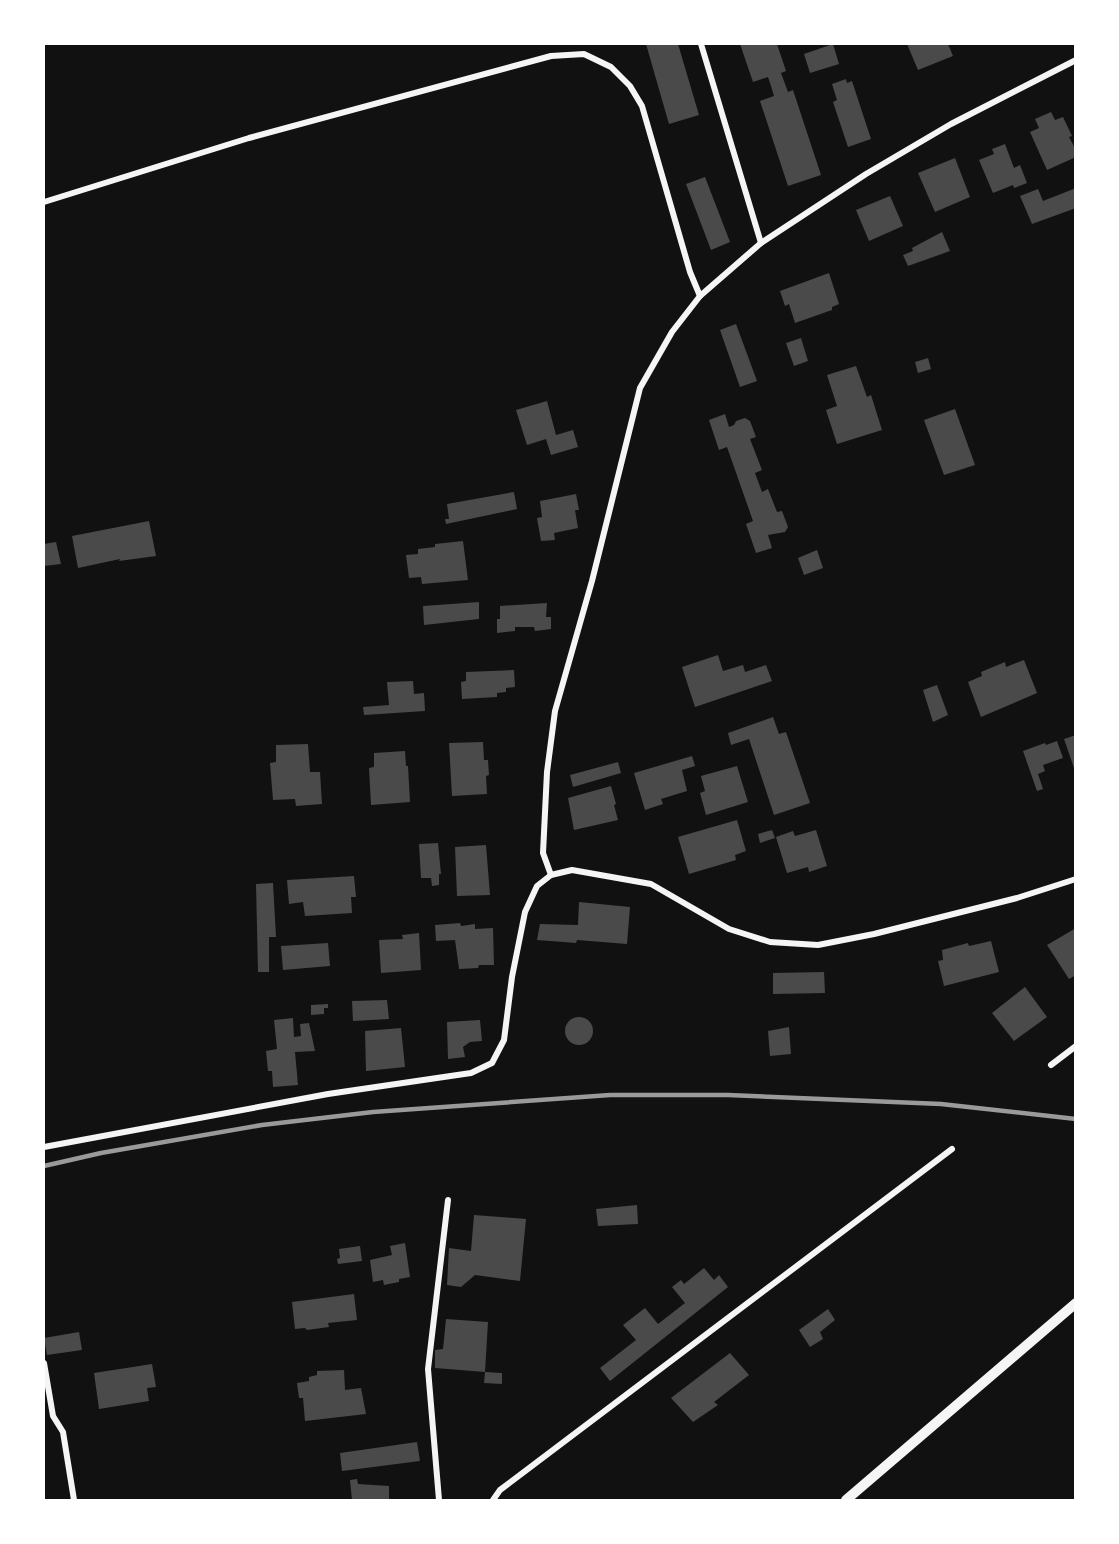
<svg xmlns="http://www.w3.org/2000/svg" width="1119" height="1544" font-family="'Roboto Serif',serif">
	<rect width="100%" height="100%" fill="#111"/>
	<g fill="#4a4a4a">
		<polygon points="646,44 678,44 699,115 669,124"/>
		<polygon points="740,44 777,44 786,71 781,73 788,92 793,90 821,175 788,186 760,101 774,96 771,86 768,77 753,82"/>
		<polygon points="833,44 839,64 810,73 804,54"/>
		<polygon points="907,44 948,44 953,56 918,70"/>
		<polygon points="846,79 847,83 852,81 871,139 848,147 833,102 837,100 832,84"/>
		<polygon points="1051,112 1055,120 1063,117 1072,136 1069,137 1076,150 1076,157 1047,170 1030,132 1039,128 1035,119"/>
		<polygon points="1005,144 1014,168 1020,165 1027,183 1014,188 1013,185 993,193 979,160 994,154 992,149"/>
		<polygon points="955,158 970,197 935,212 918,173"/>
		<polygon points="705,177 730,242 711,250 686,184"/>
		<polygon points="1076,188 1076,208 1032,224 1020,196 1038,189 1043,201"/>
		<polygon points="890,196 903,226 869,241 856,210"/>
		<polygon points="942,232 950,251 908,266 903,255 913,251 912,248"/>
		<polygon points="829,273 839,304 832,307 832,310 795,323 789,304 785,306 780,291"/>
		<polygon points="736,324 757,381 740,387 720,330"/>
		<polygon points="801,338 808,361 794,366 786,343"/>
		<polygon points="928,358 931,369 918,373 915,362"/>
		<polygon points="856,366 867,397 871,395 882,430 837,444 826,410 837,406 827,375"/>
		<polygon points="547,401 556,435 573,430 578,447 551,455 546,439 527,445 516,410"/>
		<polygon points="955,409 975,465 944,475 924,420"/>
		<polygon points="725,414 729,427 734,425 736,421 745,418 750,421 756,437 750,439 762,470 755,473 762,492 768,489 777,512 782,511 788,527 785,532 768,535 772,548 756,553 746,524 753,521 727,447 719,450 709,420"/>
		<polygon points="514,492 517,509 446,524 445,519 449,519 447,504"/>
		<polygon points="576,494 579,510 575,510 578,528 554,533 555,540 541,541 537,518 542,517 540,501"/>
		<polygon points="149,521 156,556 119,561 120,559 78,568 72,536"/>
		<polygon points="463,541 468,580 422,584 421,577 409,578 406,555 418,554 418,549 435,547 435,544"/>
		<polygon points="56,542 61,564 44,566 44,544"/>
		<polygon points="817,550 823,568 804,575 798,558"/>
		<polygon points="479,602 479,619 424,625 423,606"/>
		<polygon points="547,603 546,617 551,617 551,629 535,631 534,627 515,627 515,631 497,633 497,619 500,619 500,606"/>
		<polygon points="718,655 723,671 743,665 745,672 766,665 772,681 695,707 682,667"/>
		<polygon points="1024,660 1037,693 981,717 968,682 982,676 981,672 1005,662 1006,667"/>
		<polygon points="514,670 515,687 506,688 506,692 497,693 497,697 462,699 461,682 466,681 466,672"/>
		<polygon points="413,681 414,694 424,693 425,711 364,715 363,707 389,705 387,682"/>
		<polygon points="937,685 948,715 933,722 923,690"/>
		<polygon points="773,717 779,734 786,732 810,803 774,815 749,739 731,745 728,733"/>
		<polygon points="1076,735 1076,770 1075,771 1064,739"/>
		<polygon points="1057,741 1063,758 1043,765 1045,771 1038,774 1043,789 1037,791 1023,751 1045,743 1046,745"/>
		<polygon points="483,742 484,760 488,760 489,775 486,776 487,794 452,796 449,743"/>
		<polygon points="308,744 310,772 320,772 322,804 296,806 295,799 273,800 270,763 276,762 276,745"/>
		<polygon points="405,751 406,766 408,766 410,802 371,805 369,768 374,767 374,753"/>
		<polygon points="692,756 695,766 682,770 687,791 661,799 663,804 645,810 634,773"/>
		<polygon points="618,762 621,773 573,787 570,775"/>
		<polygon points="737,766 748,802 706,815 700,793 705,791 701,776"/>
		<polygon points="611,786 616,804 614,805 618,820 574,830 568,798"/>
		<polygon points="737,820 746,851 735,855 736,860 689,874 678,837"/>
		<polygon points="772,830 775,838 760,843 758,834"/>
		<polygon points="816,830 827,866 809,872 808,867 787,873 776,837 793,831 795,836"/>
		<polygon points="438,843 441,874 439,874 439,885 432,886 431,878 421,878 419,844"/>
		<polygon points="486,845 490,895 457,896 455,847"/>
		<polygon points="354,876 356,897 351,897 352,913 305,916 303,902 289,904 287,880"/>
		<polygon points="273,883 276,937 269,937 269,972 258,972 256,884"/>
		<polygon points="579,902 630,907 627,944 577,940 576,943 537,940 540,924 578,925"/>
		<polygon points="460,923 461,926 475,924 475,929 493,928 494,965 479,965 478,968 459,969 455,940 436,941 435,925"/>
		<polygon points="1076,928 1076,975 1069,979 1047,945"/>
		<polygon points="419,933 421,970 381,973 379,940 403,939 402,935"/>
		<polygon points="991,941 999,972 944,986 938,961 943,960 942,950 968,943 969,946"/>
		<polygon points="328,943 330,966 283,970 281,946"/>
		<polygon points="824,972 825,993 773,994 773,973"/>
		<polygon points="1025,987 1047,1017 1014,1041 992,1013"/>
		<polygon points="387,1000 389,1019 353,1021 352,1001"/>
		<polygon points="328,1004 328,1008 324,1008 324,1014 311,1015 311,1005"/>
		<circle cx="579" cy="1031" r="14"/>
		<polygon points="293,1018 294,1037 301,1036 300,1024 309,1023 315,1051 295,1052 298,1085 273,1087 272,1071 268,1071 266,1051 277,1049 274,1020"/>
		<polygon points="480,1020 482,1041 470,1042 463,1047 465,1057 448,1059 447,1022"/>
		<polygon points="789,1027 791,1054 770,1056 768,1031"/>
		<polygon points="401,1028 405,1067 366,1071 365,1031"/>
		<polygon points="637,1205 638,1224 598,1226 596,1209"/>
		<polygon points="474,1215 526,1219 520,1281 475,1275 461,1287 447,1285 449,1248 471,1251"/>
		<polygon points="405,1243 410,1277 399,1279 399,1282 384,1285 383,1280 373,1282 370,1260 392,1255 390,1246"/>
		<polygon points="360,1246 362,1261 338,1264 337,1259 340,1258 339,1249"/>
		<polygon points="704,1268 714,1280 719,1275 728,1287 610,1381 600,1368 636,1340 623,1325 645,1308 658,1324 685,1303 672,1287 681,1280 684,1284"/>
		<polygon points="354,1294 357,1320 328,1323 329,1327 307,1330 305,1328 295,1329 292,1302"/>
		<polygon points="828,1309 835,1320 820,1332 823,1339 810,1347 799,1330"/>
		<polygon points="446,1319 488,1322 485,1372 435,1368 435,1350 443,1349"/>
		<polygon points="79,1332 82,1350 47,1355 44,1338"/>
		<polygon points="730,1353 749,1375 714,1402 718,1405 693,1422 671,1398"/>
		<polygon points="152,1364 156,1387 147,1388 149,1401 99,1409 94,1373"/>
		<polygon points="344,1370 345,1390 361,1388 366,1414 305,1421 303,1398 299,1398 297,1383 309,1381 309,1377 317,1375 317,1371"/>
		<polygon points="485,1372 502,1373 502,1384 484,1383"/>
		<polygon points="417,1442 420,1461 342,1471 340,1453"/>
		<polygon points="357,1479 358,1484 389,1486 389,1500 352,1500 350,1480"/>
	</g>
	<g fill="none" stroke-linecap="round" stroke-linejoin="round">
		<g stroke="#f5f5f5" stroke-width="6">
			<polyline points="701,44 761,243"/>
			<polyline points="44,202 249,138 551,56 584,54 611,67 630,86 642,106 690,272 700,296"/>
			<polyline points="551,875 543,853 547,772 555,711 592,581 640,388 672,332 700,296 761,243 866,174 951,124 1076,60"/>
			<polyline points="1051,1065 1076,1046"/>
			<polyline points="44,1147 328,1094 471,1073 492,1063 504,1040 512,977 525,912 537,886 551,875 572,870 651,884 729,929 770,942 818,945 874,934 1017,898 1076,879"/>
			<polyline points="44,1363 53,1416 63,1432 74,1500"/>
			<polyline points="439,1500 428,1369 448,1200"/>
			<polyline points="493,1500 500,1490 952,1149"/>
		</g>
		<polyline stroke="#f5f5f5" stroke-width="10" points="846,1500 1076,1303"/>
		<polyline stroke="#9a9a9a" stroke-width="4.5" points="44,1166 101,1153 262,1125 373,1112 610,1095 728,1095 941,1104 1076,1119"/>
	</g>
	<rect width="1119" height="1544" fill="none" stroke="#ffffff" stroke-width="90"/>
</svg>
